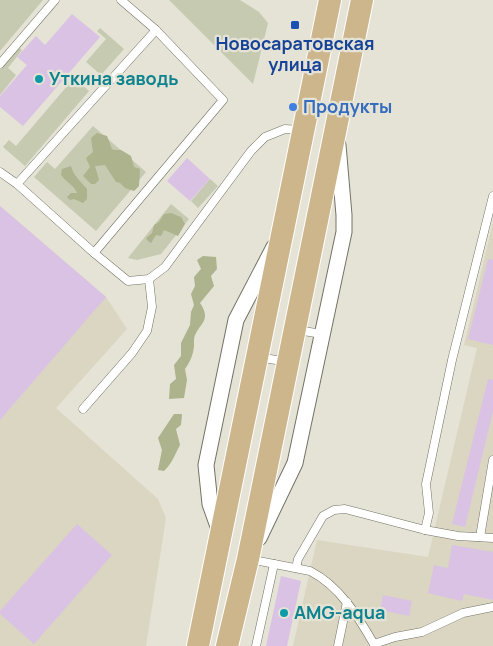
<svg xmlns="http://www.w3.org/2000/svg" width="493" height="646" font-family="Manrope,sans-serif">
	<rect width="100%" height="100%" fill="#e5e3d5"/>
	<g fill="#dad6c1">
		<polygon points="0,206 106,297 127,329 56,408 158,499 166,518 146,646 0,646"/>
		<polygon points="493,222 493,646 293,646 317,540 428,557 477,348 464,345"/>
	</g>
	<g fill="#c5cab1">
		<polygon points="0,0 43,0 0,51"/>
		<polygon points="169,0 240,0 259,12 268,23 253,84"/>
		<polygon points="100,28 124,49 101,75 86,62 106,39 97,31"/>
		<polygon points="18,47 22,50 8,68 16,75 0,95 0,70"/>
		<polygon points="74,78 89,91 25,166 3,147 9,140 16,146"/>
		<polygon points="93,126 146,172 96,231 34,177 47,162 55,169"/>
		<polygon points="210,179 218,186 198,208 191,201"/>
		<polygon points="171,204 189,219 161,254 137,260 128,258"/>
	</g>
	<g fill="#acb38d">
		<polygon points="97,133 107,136 112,149 114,150 121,150 131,156 134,167 140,169 139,186 134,191 125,188 120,183 116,182 105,165 95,166 99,180 95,184 91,184 83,176 90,167 86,158 93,152 91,138"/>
		<path d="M71,166C73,175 81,182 87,189V199L83,203L74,199L70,200L67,197L71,193H77C74,185 66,182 61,175L62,169Z"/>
		<polygon points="171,213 181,217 185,224 178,236 164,230 161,236 156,235 151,243 148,241 146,238 152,233 154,225 159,222 164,214"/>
		<path d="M203,256L216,257L217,269L211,276L214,286L200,303C213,322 197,324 194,339C194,341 194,344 194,347C193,355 190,362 185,369L187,380L184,398L169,399L170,384L176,379L174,365L181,356V343L190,325L191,312L194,305L191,294L195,286L194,277L201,269L197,260Z"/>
		<path d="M174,414H182L181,425L176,429L180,445C174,456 173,462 164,471L158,470L162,450L158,438Z"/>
	</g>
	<g fill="#dac2e5">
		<polygon points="72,14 100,37 23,126 0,107 0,96 27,65 17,57 36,36 45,45"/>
		<polygon points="187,158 210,179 190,201 167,181"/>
		<polygon points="0,206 106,297 0,420"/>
		<polygon points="488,259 493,260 493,345 468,339"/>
		<polygon points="488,379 493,380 493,411 465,527 452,524"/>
		<polygon points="77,524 112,555 34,644 0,614 0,611"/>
		<polygon points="452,545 493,552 493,600 464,594 462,601 428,593 434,565 448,568"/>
		<polygon points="281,576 301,581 287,646 266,646"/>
		<polygon points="383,595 412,601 409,616 380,610"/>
	</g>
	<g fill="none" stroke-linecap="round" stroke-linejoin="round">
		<g stroke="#747266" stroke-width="9">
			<g id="lane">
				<polyline points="0,64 55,0"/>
				<polyline points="0,172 17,184 94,253 128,281 149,279 165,267 251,151 265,137 285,129 300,130"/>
				<polyline points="17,184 156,30"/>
				<polyline points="94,253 223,100 156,30 121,0"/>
				<polyline points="297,330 322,334"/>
				<polyline points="259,357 287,362"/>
				<polyline points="83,409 132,353 147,331 152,307 149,279"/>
				<polyline points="425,530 429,513 426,484 452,360 493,196"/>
				<polyline points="480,537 493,460"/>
				<path d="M249,559L310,571C340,586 359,618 375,646"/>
				<polyline points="296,568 298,559 323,516 334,510 345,509 425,530 458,536 493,538"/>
				<polyline points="374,644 395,637 422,632 463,613 493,607"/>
				<polyline points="256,646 274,564"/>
				<polyline points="338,646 347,602"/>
			</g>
		</g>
		<g stroke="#747266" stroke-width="17">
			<g id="street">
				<polyline points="220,532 210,504 206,465 236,320 274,247"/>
				<polyline points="259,538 295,463 344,232 344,215 338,145"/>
			</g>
		</g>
		<g stroke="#fff" stroke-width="24">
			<g id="primary">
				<polyline points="198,646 330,0"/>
				<polyline points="227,646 248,559 362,0"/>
			</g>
		</g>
		<use href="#lane" stroke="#fff" stroke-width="8"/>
		<use href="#street" stroke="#fff" stroke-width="15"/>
		<use href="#primary" stroke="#cdb58c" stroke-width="22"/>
	</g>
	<rect fill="#1a4fb4" stroke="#e5e3d5" stroke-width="2" x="290" y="20" width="10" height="10" rx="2.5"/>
	<g fill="#0f9aa8" stroke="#e5e3d5" stroke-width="2">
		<circle cx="39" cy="79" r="5"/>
		<circle cx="284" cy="613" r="5"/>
	</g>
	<circle fill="#3f7fe0" stroke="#e5e3d5" stroke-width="2" cx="293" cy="107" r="5"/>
	<g text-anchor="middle" stroke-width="4.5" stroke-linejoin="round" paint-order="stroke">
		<g font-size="18" font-weight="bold" fill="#164399" stroke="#e5e3d5">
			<text x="295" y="50">Новосаратовская<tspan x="295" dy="21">улица</tspan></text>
		</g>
		<g font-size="18" font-weight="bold" fill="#0d838f" stroke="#e5e3d5" text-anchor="start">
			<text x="49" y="85">Уткина заводь</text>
			<text x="294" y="619">AMG-aqua</text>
		</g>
		<g font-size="18" font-weight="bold" fill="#366cbe" stroke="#e5e3d5" text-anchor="start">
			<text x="303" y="113">Продукты</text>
		</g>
	</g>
</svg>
